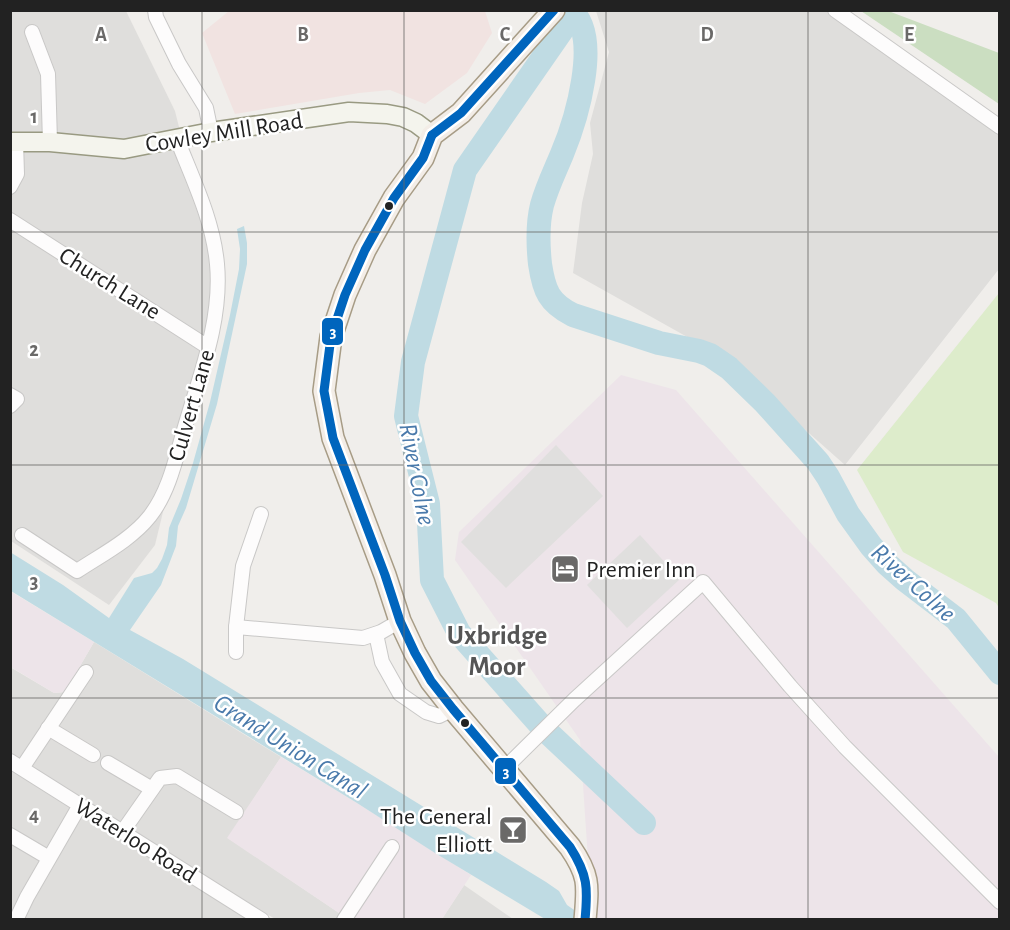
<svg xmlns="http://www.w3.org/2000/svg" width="1010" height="930" font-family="'Alegreya Sans',sans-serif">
	<rect width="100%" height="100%" fill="#f0eeeb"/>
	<g fill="#dfdedc">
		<polygon points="10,11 126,11 175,111 213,263 209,322 155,545 109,605 11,541"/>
		<polygon points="596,11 829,11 999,130 999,269 845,465 723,357 573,273 582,203 593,154 590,123 609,52"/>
		<polygon points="94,642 281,757 228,838 348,919 275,919 11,756 10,667 54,693 65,692"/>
		<polygon points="10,767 253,919 11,919"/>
		<polygon points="464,885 513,919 442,919"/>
	</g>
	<polygon fill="#f1e3e1" points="229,11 485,11 492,33 467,73 425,104 390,90 359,93 235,114 202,33"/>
	<g fill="#ede4e9">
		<polygon points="621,375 676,390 999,757 999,919 592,919 580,740 455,560 459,532"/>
		<polygon points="10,591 94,642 65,692 54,693 11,667"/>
		<polygon points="281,757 357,803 471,875 442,919 348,919 227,838"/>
	</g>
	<polygon fill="#ddeccb" points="999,293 999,608 996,603 903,552 857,470"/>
	<polygon fill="#cbdec1" points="861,11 891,11 891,12 999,53 999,104"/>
	<g fill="#e0dfde">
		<polygon points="556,445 603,496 506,588 461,542"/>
		<polygon points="640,535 680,579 627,628 587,585"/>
	</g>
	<polygon fill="#bfdbe3" points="244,226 247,243 247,264 217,404 186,508 178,526 176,546 161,585 130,630 183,659 546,882 559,891 567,905 587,919 545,919 435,853 357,803 11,591 10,552 63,585 109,618 134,578 152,573 157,568 162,559 167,545 169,528 181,499 193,463 210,402 230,315 239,269 240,249 237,229"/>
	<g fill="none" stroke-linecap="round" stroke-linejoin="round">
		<g stroke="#bfdbe3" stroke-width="24">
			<path d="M570,10C603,35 575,123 562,154C555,171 547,187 542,205C537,225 538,245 540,264C544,291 549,303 573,315L659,343L699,351L710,355L729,368L765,403L818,462L828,477L848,514L871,546L887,564L905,580L956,619L1000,673"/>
			<polyline points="573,10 574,13 465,170 413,362 406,416 428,504 432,580 459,633 544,729 644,823"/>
		</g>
		<g stroke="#c9c8c7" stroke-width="16">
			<g id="street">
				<polyline points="155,10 156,17 179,64 206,108 211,132"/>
				<polyline points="835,10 1000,127"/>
				<polyline points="32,32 48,74 50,142"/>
				<polyline points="10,187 17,174 16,142"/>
				<polyline points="10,220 208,347"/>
				<polyline points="10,395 17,399 10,406"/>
				<path d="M22,535L77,571C101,555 131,540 150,516C171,489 177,452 187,420C202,370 222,317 217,264C213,220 193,180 177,139"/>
				<polyline points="236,627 363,638 381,632 400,621"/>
				<polyline points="376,634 382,662 400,694 426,712 439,716 453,709"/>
				<polyline points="236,652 236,627 243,566 261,514"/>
				<polyline points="48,728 93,755"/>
				<polyline points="10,761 262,920"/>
				<polyline points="108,763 152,789"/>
				<polyline points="22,768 86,672"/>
				<polyline points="504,769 574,700 703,582 790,686 845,747 1000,902"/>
				<polyline points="123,831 160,778 177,776 236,812"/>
				<polyline points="10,835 49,858"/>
				<polyline points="16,920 27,897 80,805"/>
				<polyline points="344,920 392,847"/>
			</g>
		</g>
		<g stroke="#999a82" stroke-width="21">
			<polyline id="secondary" points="10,142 50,142 124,149 211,132 349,112 387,114 403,117 416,123 432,135"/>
		</g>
		<g stroke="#a79c86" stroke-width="24">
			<path id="primary" d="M554,10L461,113L432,135L423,158L394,198L365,250L345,295L331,337L324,391L333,438L385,575L400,621L415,653L431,681L453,709L570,847C590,876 588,886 585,920"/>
		</g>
		<use href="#street" stroke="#fdfcfc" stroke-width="14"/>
		<use href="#secondary" stroke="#f4f4ed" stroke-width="18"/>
		<use href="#primary" stroke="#f3ede7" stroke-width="21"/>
		<g stroke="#fff" stroke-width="14">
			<g id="bus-1">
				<path d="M432,135L423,158L394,198L365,250L345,295L331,337L324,391L333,438L385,575L400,621L415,653L431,681L453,709L570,847C588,875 588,888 585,920"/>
				<polyline points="432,135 461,113 554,10"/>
			</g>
		</g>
		<use href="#bus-1" stroke="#0065bd" stroke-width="9"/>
	</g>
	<path fill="none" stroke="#6a6968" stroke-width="1.5" stroke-opacity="0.55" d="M202,10V920M404,10V920M606,10V920M808,10V920M10,232H1000M10,465H1000M10,698H1000"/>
	<defs>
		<g id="hotel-square" transform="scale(1.5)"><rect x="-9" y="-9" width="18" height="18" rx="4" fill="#6a6968" stroke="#fff"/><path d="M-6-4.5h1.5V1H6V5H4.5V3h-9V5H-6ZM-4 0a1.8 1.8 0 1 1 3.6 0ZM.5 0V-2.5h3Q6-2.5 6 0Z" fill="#fff"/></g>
		<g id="bar-square" transform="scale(1.5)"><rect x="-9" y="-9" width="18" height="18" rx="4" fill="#6a6968" stroke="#fff"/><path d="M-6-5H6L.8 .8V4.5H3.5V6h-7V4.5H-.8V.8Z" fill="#fff"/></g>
	</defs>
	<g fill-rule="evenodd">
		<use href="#hotel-square" x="565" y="569"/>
		<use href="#bar-square" x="513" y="830"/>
	</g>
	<g fill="#222" stroke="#fff" stroke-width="2">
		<circle cx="389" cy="206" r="5"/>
		<circle cx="465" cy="723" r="5"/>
	</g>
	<g text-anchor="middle" stroke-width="5" stroke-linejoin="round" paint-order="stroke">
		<g font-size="24" fill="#222" stroke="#fff">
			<text transform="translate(224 132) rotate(-9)" y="8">Cowley Mill Road</text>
			<text transform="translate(110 283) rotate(32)" y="8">Church Lane</text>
			<text transform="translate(191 405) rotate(-74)" y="8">Culvert Lane</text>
			<text transform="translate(136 840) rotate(32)" y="8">Waterloo Road</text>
		</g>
		<g font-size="24" fill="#222" stroke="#fff" text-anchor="start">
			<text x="586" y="577">Premier Inn</text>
			<text x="492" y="824" text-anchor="end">The General<tspan x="492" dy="28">Elliott</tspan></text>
		</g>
		<g font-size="26" font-style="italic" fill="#4a7aab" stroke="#fff">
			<text transform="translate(418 474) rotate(79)" y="9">River Colne</text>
			<text transform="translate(914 582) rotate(42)" y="9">River Colne</text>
			<text transform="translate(291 746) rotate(32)" y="9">Grand Union Canal</text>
		</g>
		<g font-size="27" font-weight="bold" fill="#555" stroke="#fff">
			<text x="497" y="644">Uxbridge<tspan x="497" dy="31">Moor</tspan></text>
		</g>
	</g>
	<g font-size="20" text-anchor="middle" font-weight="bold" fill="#6a6968" stroke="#fff" stroke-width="5" stroke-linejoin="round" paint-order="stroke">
		<text x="101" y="41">A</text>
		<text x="303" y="41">B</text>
		<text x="505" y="41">C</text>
		<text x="707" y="41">D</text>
		<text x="909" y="41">E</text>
		<text x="34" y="123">1</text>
		<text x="34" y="356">2</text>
		<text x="34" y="588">3</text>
		<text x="34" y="821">4</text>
	</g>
	<g stroke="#fff" stroke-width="2">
		<rect x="321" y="317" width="23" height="29" rx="6" fill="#0065bd"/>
		<rect x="494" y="757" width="23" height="28" rx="6" fill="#0065bd"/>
	</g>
	<g font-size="16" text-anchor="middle" font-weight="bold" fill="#fff">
		<text x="333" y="337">3</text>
		<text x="506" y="777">3</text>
	</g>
	<rect width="1010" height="930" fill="none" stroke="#222222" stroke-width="24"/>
</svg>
